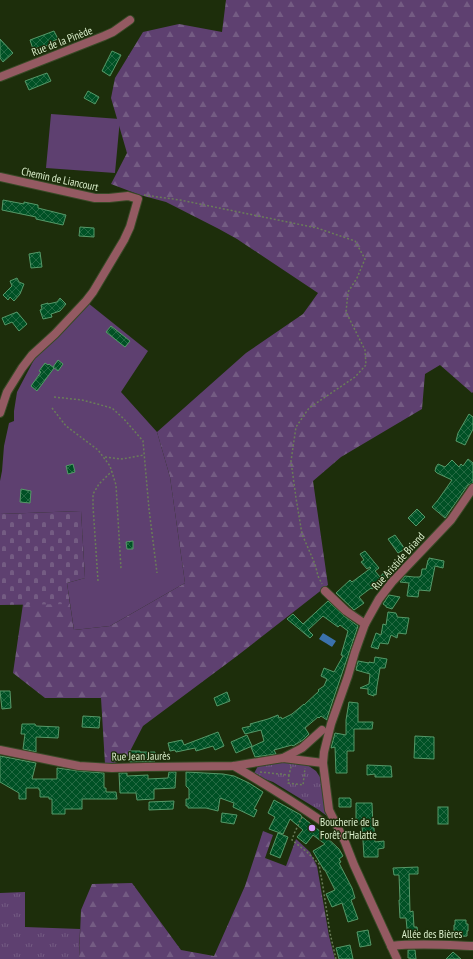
<svg xmlns="http://www.w3.org/2000/svg" width="473" height="959" font-family="'PT Sans Narrow',sans-serif">
	<defs>
		<pattern id="grass-tufts" width="24" height="20" patternUnits="userSpaceOnUse"><rect width="24" height="20" fill="#5e4070"/><path d="M3 7l-1-3M5 7V3M7 7l1-3M15 17l-1-3M17 17v-4M19 17l1-3" fill="none" stroke="#745c83"/></pattern>
		<pattern id="forest-firs" width="22" height="20" patternUnits="userSpaceOnUse"><rect width="22" height="20" fill="#5e4070"/><path d="M5 1l3.5 6h-7zM16 11l3.5 6h-7z" fill="#745c83"/></pattern>
		<pattern id="cemetery-stones" width="16" height="16" patternUnits="userSpaceOnUse"><rect width="16" height="16" fill="#5e4070"/><path d="M2 7V4a2 2 0 0 1 4 0v3zM10 15v-3a2 2 0 0 1 4 0v3z" fill="#745c83"/></pattern>
		<pattern id="water-waves" width="16" height="10" patternUnits="userSpaceOnUse"><rect width="16" height="10" fill="#3b72ad"/><path d="M0 5q4-4 8 0t8 0" fill="none" stroke="#3e5d75"/></pattern>
		<pattern id="building-cross-hatch" width="8" height="8" patternUnits="userSpaceOnUse"><rect width="8" height="8" fill="#005125"/><path d="M0 0l8 8M0 8l8-8" fill="none" stroke="#256a43"/></pattern>
	</defs>
	<rect width="100%" height="100%" fill="#1d2e0b"/>
	<g fill="url(#grass-tufts)">
		<polygon points="282,761 306,764 316,771 320,777 326,809 331,819 319,810 273,782 253,775 258,766"/>
		<polygon points="25,892 25,927 80,929 79,959 0,959 0,893"/>
	</g>
	<g fill="url(#forest-firs)">
		<polygon points="226,0 473,0 473,392 472,393 440,365 425,374 422,409 341,457 313,481 328,585 237,656 143,726 125,761 105,764 101,698 45,698 13,673 23,604 70,604 74,630 110,626 185,583 170,477 157,432 246,353 303,314 318,293 237,239 219,229 166,202 140,195 111,184 127,153 111,98 115,78 143,32 179,24 222,32"/>
		<polygon points="263,831 273,835 265,858 286,866 296,839 310,852 317,866 329,936 335,959 79,959 81,910 92,884 132,883 181,950 214,956 245,886"/>
	</g>
	<polygon fill="url(#cemetery-stones)" points="81,511 85,578 67,583 70,604 0,605 0,514"/>
	<g fill="#5e4070">
		<polygon points="51,114 120,119 115,173 46,168"/>
		<polygon points="88,303 148,351 121,392 157,432 170,477 185,583 110,626 74,630 67,583 85,578 81,511 0,514 0,481 2,471 4,446 9,423 14,421 14,411 17,392 37,354"/>
	</g>
	<polygon fill="url(#water-waves)" points="323,633 336,641 332,647 319,639"/>
	<g fill="url(#building-cross-hatch)" stroke="#559968">
		<polygon points="54,31 58,39 53,41 54,43 38,49 38,47 33,49 30,40"/>
		<polygon points="0,39 13,53 3,62 0,58"/>
		<polygon points="112,51 121,55 110,76 102,71"/>
		<polygon points="47,73 51,81 29,90 25,81"/>
		<polygon points="88,91 99,97 95,104 84,98"/>
		<polygon points="3,200 24,204 24,202 38,205 38,208 66,215 63,225 36,219 36,217 2,210"/>
		<polygon points="80,227 94,228 94,237 79,236"/>
		<polygon points="40,252 42,267 31,268 29,254"/>
		<polygon points="17,278 19,282 24,284 20,294 14,301 10,297 8,300 3,295 12,286 10,281"/>
		<polygon points="60,298 66,304 60,311 51,314 52,317 43,319 40,310 42,309 41,305 48,303 48,304 57,302"/>
		<polygon points="17,312 27,324 19,331 12,322 5,325 2,318"/>
		<polygon points="111,326 130,341 125,347 106,332"/>
		<polygon points="58,360 63,364 58,371 53,367"/>
		<polygon points="45,363 48,365 49,364 54,368 37,391 31,386 41,372 39,371"/>
		<polygon points="469,414 473,417 473,429 465,445 456,441 458,433"/>
		<polygon points="468,459 473,463 473,483 468,485 445,518 432,507 438,500 452,480 437,473 435,471 436,467 438,464 445,467 452,460 459,467 461,464 463,466"/>
		<polygon points="73,464 75,472 68,474 66,466"/>
		<polygon points="21,489 31,491 30,503 20,502"/>
		<polygon points="417,509 425,517 416,526 408,518"/>
		<polygon points="395,535 405,549 398,553 388,539"/>
		<polygon points="133,541 133,549 127,549 126,542"/>
		<polygon points="365,551 379,568 375,571 380,577 386,570 391,575 383,583 382,582 372,589 371,588 359,597 364,603 354,610 336,593 350,580 352,582 371,568 370,567 367,569 361,562 364,560 360,554"/>
		<polygon points="429,558 444,561 443,568 435,566 430,591 419,590 418,597 407,596 409,583 400,582 405,576 414,577 420,577 420,576 421,576 422,569 426,569 428,560 429,560"/>
		<polygon points="389,595 400,597 392,609 386,607 386,606 383,604"/>
		<polygon points="328,601 343,615 358,626 327,718 327,720 321,716 319,718 318,717 305,728 309,734 303,740 293,746 292,745 274,750 276,754 255,757 251,747 264,741 261,730 245,734 242,728 251,726 250,724 268,719 278,715 279,718 281,717 282,719 292,714 304,704 304,705 319,691 318,690 324,686 327,679 321,676 324,668 334,672 343,656 341,655 348,631 340,625 338,627 323,616 308,630 313,635 310,638 287,619 293,614 303,624"/>
		<polygon points="388,612 396,613 396,614 397,615 397,617 409,618 406,634 398,633 397,638 391,635 388,644 380,643 378,649 371,647 376,633 381,635 383,624 386,625"/>
		<polygon points="375,657 387,659 385,668 380,668 377,686 376,695 374,694 374,696 368,694 368,689 360,688 369,684 370,674 356,670 358,661 369,663 369,662 374,663"/>
		<polygon points="0,691 10,691 11,708 2,709"/>
		<polygon points="227,692 230,701 217,706 214,698"/>
		<polygon points="349,702 358,703 358,722 373,722 372,729 354,729 354,751 347,751 347,773 336,773 335,747 331,748 335,733 346,735 346,720"/>
		<polygon points="83,716 100,717 99,728 82,727"/>
		<polygon points="22,724 35,724 36,726 59,727 58,738 36,737 36,752 23,749 25,734 21,734"/>
		<polygon points="218,732 224,746 215,750 213,746 196,751 195,748 176,752 175,750 170,751 168,743 182,740 184,745"/>
		<polygon points="247,735 252,746 236,753 231,742"/>
		<polygon points="415,736 434,737 434,759 414,758"/>
		<polygon points="129,751 140,751 140,752 155,752 155,761 130,762"/>
		<polygon points="0,756 36,763 32,779 57,779 57,768 79,771 104,773 104,788 106,788 106,792 116,792 117,799 82,799 82,809 65,809 65,814 52,814 52,799 49,799 49,797 40,797 40,790 39,790 39,788 26,788 26,799 19,799 19,793 0,782"/>
		<polygon points="367,765 391,766 392,777 375,777 375,774 367,775"/>
		<polygon points="169,772 176,772 175,788 154,789 154,799 137,800 136,793 120,793 119,773 127,773 127,776 148,775 148,779 168,778"/>
		<polygon points="186,772 223,774 234,776 249,783 263,792 254,809 257,810 254,817 233,807 234,803 220,798 218,811 206,808 188,808 188,806 186,806 186,799 189,799 189,789 186,786"/>
		<polygon points="339,798 350,798 350,799 351,799 351,807 339,807"/>
		<polygon points="274,800 301,815 301,816 321,832 339,849 343,856 339,859 341,862 339,863 352,888 355,898 351,900 358,919 348,922 342,903 332,907 326,894 335,890 325,870 324,870 313,851 325,844 313,835 306,844 297,837 303,830 290,819 283,834 269,829 275,817 268,813"/>
		<polygon points="174,801 173,809 149,810 149,802"/>
		<polygon points="356,803 372,803 373,828 374,828 375,842 384,841 384,848 378,849 378,857 364,857 362,824 356,824"/>
		<rect x="438" y="807" width="10" height="17"/>
		<polygon points="222,813 237,815 234,824 221,822"/>
		<polygon points="278,833 288,837 280,858 270,854"/>
		<polygon points="418,867 418,874 409,874 410,912 413,911 414,927 417,927 418,934 415,934 415,939 408,939 406,918 400,918 399,900 400,900 399,875 394,875 393,868"/>
		<polygon points="455,920 466,920 466,924 468,924 468,931 467,931 467,936 456,937 456,932 454,932 454,925 455,925"/>
		<polygon points="368,930 371,945 360,947 357,932"/>
		<polygon points="350,945 353,959 339,959 336,948"/>
		<polygon points="408,950 415,950 416,959 410,959 410,958 408,958"/>
		<polygon points="453,952 461,959 446,959"/>
	</g>
	<g fill="none" stroke-linecap="round" stroke-linejoin="round">
		<g stroke="#384926" stroke-width="10">
			<g id="minor">
				<polyline points="0,77 104,36 113,32 130,20"/>
				<polyline points="0,177 95,198 109,198 128,196 138,199 130,227 124,240 93,292 86,301 55,334 32,355 22,368 7,392 0,413"/>
				<polyline points="325,591 346,611 365,624"/>
				<polyline points="0,750 79,766 112,768 145,767 234,766 283,758 323,763"/>
				<polyline points="283,758 302,748 322,730"/>
				<path d="M234,766C265,784 294,802 323,822"/>
				<path d="M391,946C418,943 446,945 473,946"/>
				<polyline points="397,959 354,865 345,842 329,810 323,763 324,752 331,724 348,676 355,652 365,624 379,599 392,582 451,520 473,488"/>
			</g>
		</g>
		<g stroke="#6a7c59" stroke-width="1.5" stroke-dasharray="2 2" stroke-linecap="butt">
			<polyline points="144,195 180,200 317,228 355,241 365,259 357,278 348,292 346,312 365,350 366,365 355,377 309,408 296,427 291,461 296,498 302,534 315,564 318,576 322,584"/>
			<polyline points="54,397 82,400 112,408 124,419 143,441 149,509 157,573"/>
			<polyline points="52,408 66,426 98,450 110,466 116,485 121,569"/>
			<polyline points="105,457 122,459 144,455"/>
			<polyline points="98,581 93,506 93,494 99,484 112,471"/>
			<polyline points="260,772 289,775 291,767"/>
			<polyline points="289,775 288,783 303,785 305,768"/>
			<polyline points="302,817 294,834 292,840 307,852 319,864 323,887 330,933 336,959"/>
		</g>
		<use href="#minor" stroke="#945a62" stroke-width="8"/>
	</g>
	<circle fill="#d69bfa" stroke="#1d2e0b" stroke-width="1.5" cx="312" cy="828" r="4"/>
	<g text-anchor="middle" stroke-width="3" stroke-linejoin="round" paint-order="stroke">
		<g font-size="11" fill="#dbefcc" stroke="#1d2e0b">
			<text transform="translate(62 41) rotate(-21)" y="4">Rue de la Pinède</text>
			<text transform="translate(60 179) rotate(12)" y="4">Chemin de Liancourt</text>
			<text transform="translate(398 561) rotate(-48)" y="4">Rue Aristide Briand</text>
			<text transform="translate(141 756) rotate(-1)" y="4">Rue Jean Jaurès</text>
			<text x="432" y="938">Allée des Bières</text>
		</g>
		<g font-size="11" fill="#dbefcc" stroke="#1d2e0b" text-anchor="start">
			<text x="320" y="826">Boucherie de la<tspan x="320" dy="13">Forêt d'Halatte</tspan></text>
		</g>
	</g>
</svg>
